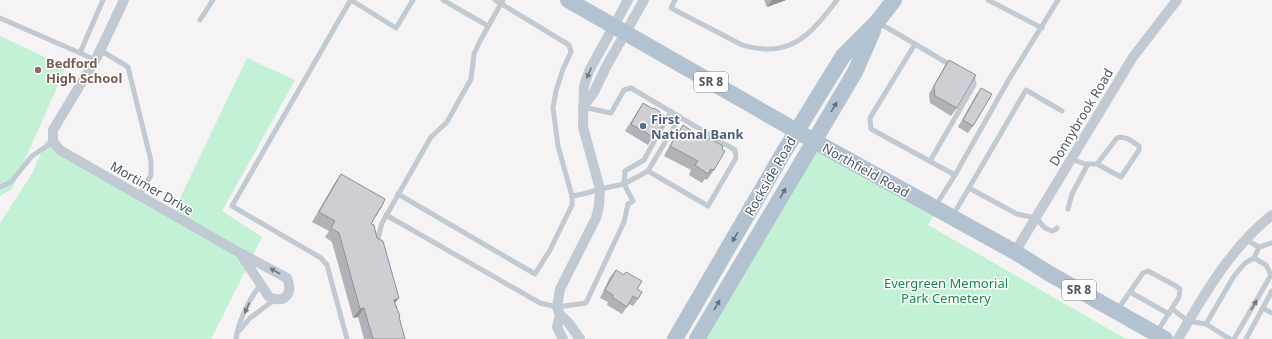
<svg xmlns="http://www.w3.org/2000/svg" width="1272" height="339" font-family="'Noto Sans',sans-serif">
	<rect width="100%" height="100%" fill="#f5f3f3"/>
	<g fill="#c3f1d5">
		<polygon points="0,36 66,67 12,189 0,196"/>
		<polygon points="247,58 295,80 222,211 262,237 211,339 0,339 0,223 33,172 46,140 53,142 172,215"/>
		<polygon points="814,141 937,209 928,225 1126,339 697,339"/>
	</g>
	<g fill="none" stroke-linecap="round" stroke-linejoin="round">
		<g stroke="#c1cad2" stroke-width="5">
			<polyline points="351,0 396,28 413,0"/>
			<polyline points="443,0 488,26"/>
			<path d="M675,0L671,8L742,45C751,48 759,49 769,49C801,49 819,23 837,0"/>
			<polyline points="988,0 1042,28"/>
			<polyline points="0,18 80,53 103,0"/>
			<polyline points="200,20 213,0"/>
			<polyline points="879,23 915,44 870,118 871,129 955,175"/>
			<polyline points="915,44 952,66"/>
			<polyline points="100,50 128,67 151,161 151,175 139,196"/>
			<polyline points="80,53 95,60"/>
			<polyline points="583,107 611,113 624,90 631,88 735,150 736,158 708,206 648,171"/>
			<polyline points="671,111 644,160 625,171 624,184 648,171 680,117"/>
			<path d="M1071,159L1085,164H1097L1117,138C1125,135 1133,142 1139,146V150L1121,177L1097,164"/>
			<polyline points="930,161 974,85 973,79 969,77"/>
			<polyline points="0,187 11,182 32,156 53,142"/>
			<polyline points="969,188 1026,90 1062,111"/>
			<polyline points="398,194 535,274 550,250 572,205 572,196 558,146 553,108 556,91 563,69 571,52 569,45 495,0"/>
			<polyline points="936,205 955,175 1008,81 1058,0"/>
			<polyline points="1068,209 1072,194 1088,164"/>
			<polyline points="386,215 540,303 557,307 586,303 624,222 628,204 633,201 624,184 600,189 583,194 572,196"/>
			<polyline points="953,215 969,188 1017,214 1036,218 1045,228 1052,231 1055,230 1057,228"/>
			<polyline points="1246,240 1259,247 1272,243"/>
			<polyline points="380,245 378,238 382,223 431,137 447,122 471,79 474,54 480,41 503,0"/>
			<polyline points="1254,258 1259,247"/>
			<polyline points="1130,292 1169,314"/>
			<polyline points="1263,308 1272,313"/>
			<polyline points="1118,309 1143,273 1148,271 1176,286 1180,289 1179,297 1157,332"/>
			<polyline points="1172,309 1188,321 1206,324 1234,276 1245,263 1254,258 1266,265 1271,275 1234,339"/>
			<polyline points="1206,324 1230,339"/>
			<polyline points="240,330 250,318 274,300"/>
			<path d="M236,339C238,323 250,296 261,285"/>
			<polyline points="347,339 327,265 321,258 232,206 350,1"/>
			<polyline points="1246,339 1272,291"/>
		</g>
		<g stroke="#c1cad2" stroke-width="10">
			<path d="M124,0L97,57L53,130V142L60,150L240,253L287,278C293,293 286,304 269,297L240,253"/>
			<polyline points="583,107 594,92 606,67 644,0"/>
			<polyline points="1015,252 1133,57 1177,0"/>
			<polyline points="560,315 557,307 560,289 596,218 599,206 600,189 583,127 584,86 589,71 628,0"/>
			<polyline points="563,339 557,327 560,315 568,322 580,339"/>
			<path d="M1178,339C1203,296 1232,246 1272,215"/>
		</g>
		<g stroke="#b3c2d1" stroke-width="16">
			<polyline points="568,0 814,141 1015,252 1050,274 1165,339"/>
			<polyline points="675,339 785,150 843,56 877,22 894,0"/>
			<polyline points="697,339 855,72 873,31"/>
		</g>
	</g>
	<g fill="#b0b2b7">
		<polygon points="764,0 786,0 767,7"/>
		<polygon points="949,60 957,108 951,116 930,103 929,94 944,67"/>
		<polygon points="981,88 973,126 968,133 958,127 976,95"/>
		<polygon points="643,103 660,113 663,121 661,129 656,136 654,135 648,145 625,131"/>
		<polygon points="683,125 707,141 722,149 714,170 707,180 705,179 702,183 689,175 691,170 664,156 676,134"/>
		<polygon points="341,174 381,208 371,224 405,339 364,339 358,317 353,318 332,242 325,237 329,231 312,222 334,184"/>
		<polygon points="616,270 624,275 626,272 637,289 638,299 633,306 629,304 622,314 607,305 608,302 600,298 610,277"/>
	</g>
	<g fill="#909195">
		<polygon points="772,0 786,0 767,7"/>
		<polygon points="399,298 392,307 394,300"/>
		<polygon points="364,308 358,317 353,318 360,309"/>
	</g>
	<g fill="#cdcfd5" stroke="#909195">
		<polygon points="949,60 976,75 957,108 935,96 934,86"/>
		<polygon points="981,88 992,94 973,126 963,120"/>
		<polygon points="643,103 653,109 654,108 660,112 660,113 666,117 663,121 665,122 661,129 659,128 653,137 631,124"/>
		<polygon points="683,125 707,141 709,138 723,146 722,149 725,151 714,170 711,169 708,174 695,165 698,161 670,146"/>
		<polygon points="341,174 385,199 381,208 380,208 371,224 374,225 377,238 383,241 399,298 394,300 396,307 396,306 400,316 399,317 405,339 373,339 364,308 360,309 339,233 331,228 335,221 319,212"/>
		<polygon points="616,270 624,275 626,272 642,281 637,289 642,292 638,299 633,296 627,307 612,297 613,295 605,290"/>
	</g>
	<defs><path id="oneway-solid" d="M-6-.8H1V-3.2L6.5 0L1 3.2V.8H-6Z"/></defs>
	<g fill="#6e7983">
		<use href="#oneway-solid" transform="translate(589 73) rotate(113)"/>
		<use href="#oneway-solid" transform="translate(275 271) rotate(-150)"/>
		<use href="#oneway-solid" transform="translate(1254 305) rotate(-60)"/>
		<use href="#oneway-solid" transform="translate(247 308) rotate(115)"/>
	</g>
	<g fill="#64717d">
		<use href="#oneway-solid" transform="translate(834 107) rotate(-59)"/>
		<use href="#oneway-solid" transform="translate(783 193) rotate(-60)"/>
		<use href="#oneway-solid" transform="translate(735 237) rotate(120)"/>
		<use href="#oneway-solid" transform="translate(717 305) rotate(-60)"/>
	</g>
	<circle fill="#8d6e63" stroke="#fff" stroke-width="1.5" cx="38" cy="70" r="4"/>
	<circle fill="#5c6f8a" stroke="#fff" stroke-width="1.5" cx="643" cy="126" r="4"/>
	<g text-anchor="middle" stroke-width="3" stroke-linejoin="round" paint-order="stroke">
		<g fill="#fff" stroke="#808990" stroke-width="1">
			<rect x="694" y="72" width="34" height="20" rx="3"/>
			<rect x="1062" y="280" width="34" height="20" rx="3"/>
		</g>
		<g font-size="12" font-weight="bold" fill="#4a5661">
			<text x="711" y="86">SR 8</text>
			<text x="1079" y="294">SR 8</text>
		</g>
		<g font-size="13" font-weight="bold" fill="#785e54" stroke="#fff" text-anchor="start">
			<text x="46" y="68">Bedford<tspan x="46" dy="15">High School</tspan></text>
		</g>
		<g font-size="13" fill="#4a5661" stroke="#fff">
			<text transform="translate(1081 117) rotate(-59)" y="5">Donnybrook Road</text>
			<text transform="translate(866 170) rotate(29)" y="5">Northfield Road</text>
			<text transform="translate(770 176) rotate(-60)" y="5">Rockside Road</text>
			<text transform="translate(152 188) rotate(30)" y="5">Mortimer Drive</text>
		</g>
		<g font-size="13" font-weight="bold" fill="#4e5e75" stroke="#fff" text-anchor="start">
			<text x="651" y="124">First<tspan x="651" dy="15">National Bank</tspan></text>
		</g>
		<g font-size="13" fill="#17864f" stroke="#fff">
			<text x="946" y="288">Evergreen Memorial<tspan x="946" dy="15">Park Cemetery</tspan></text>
		</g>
	</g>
</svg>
